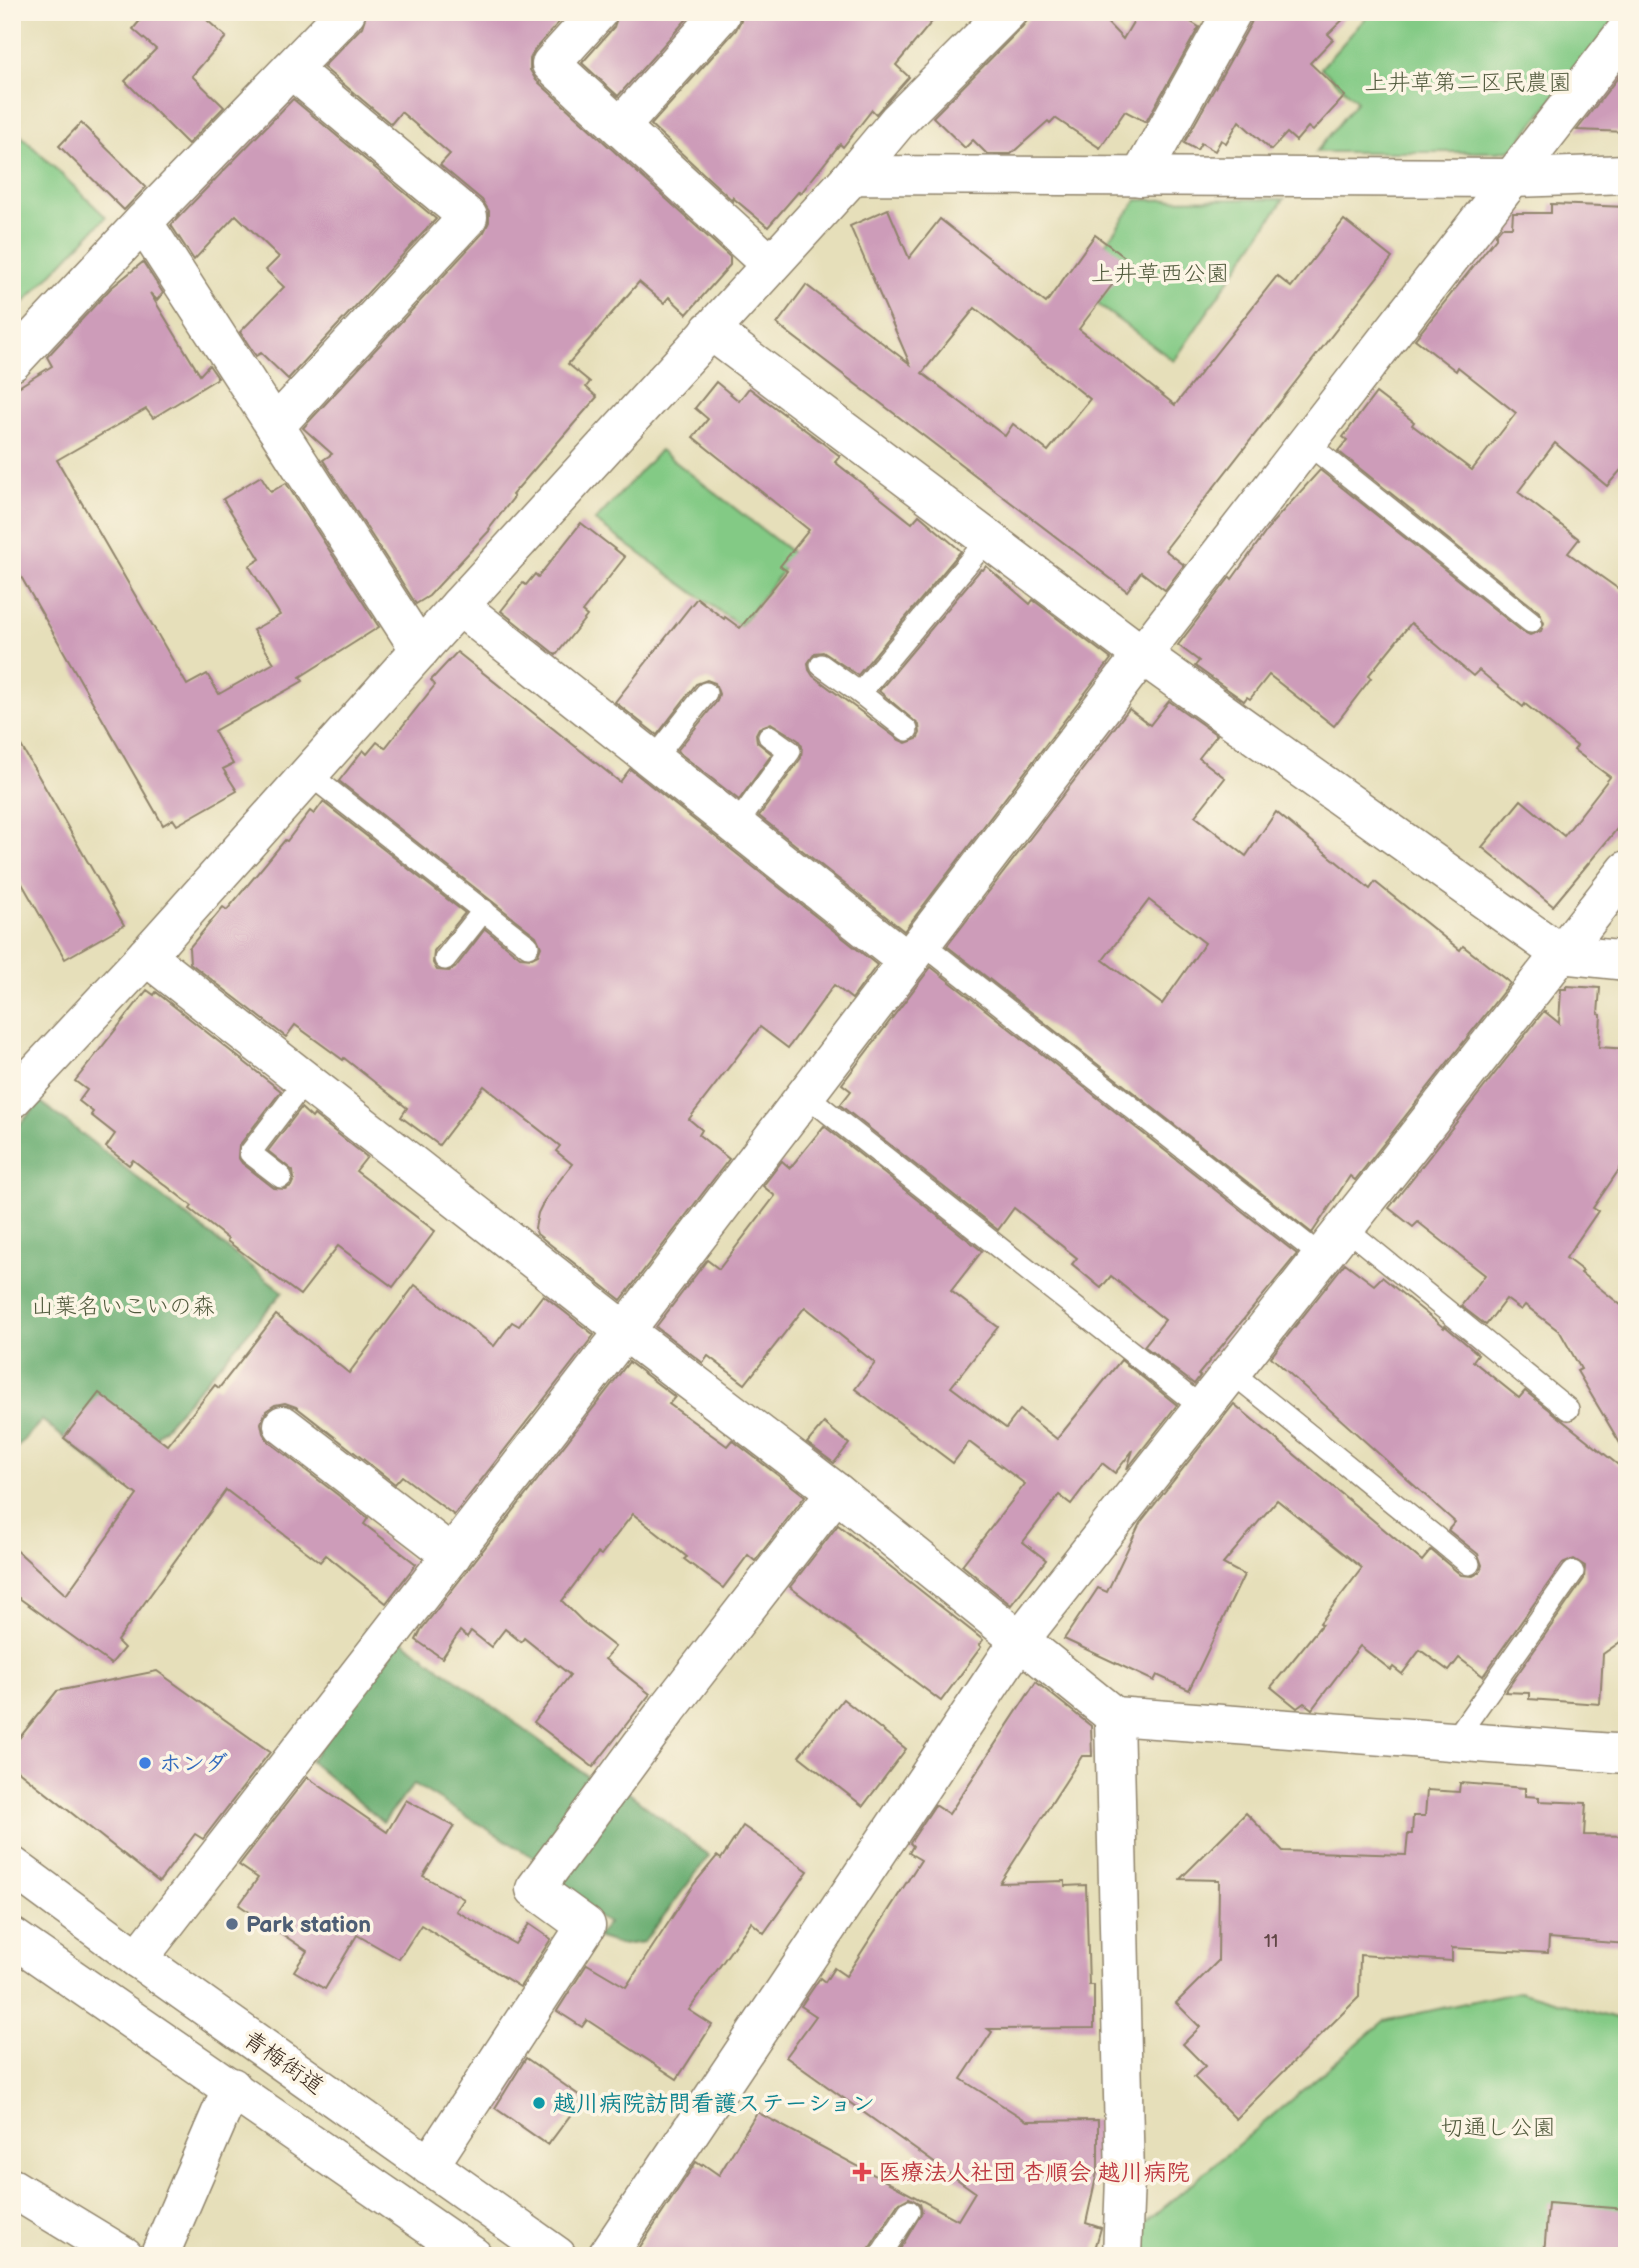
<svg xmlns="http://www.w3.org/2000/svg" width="1639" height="2268" font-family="'Balsamiq Sans','Klee One',sans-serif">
	<rect width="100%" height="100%" fill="#fcf5e5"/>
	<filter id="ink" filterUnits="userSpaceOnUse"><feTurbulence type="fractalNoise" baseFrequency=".0143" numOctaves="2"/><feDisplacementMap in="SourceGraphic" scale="14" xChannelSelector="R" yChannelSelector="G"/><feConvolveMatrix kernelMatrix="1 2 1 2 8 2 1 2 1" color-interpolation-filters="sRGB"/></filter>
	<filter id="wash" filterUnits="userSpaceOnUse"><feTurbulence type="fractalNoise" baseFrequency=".00686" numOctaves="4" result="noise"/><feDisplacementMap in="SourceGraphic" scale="28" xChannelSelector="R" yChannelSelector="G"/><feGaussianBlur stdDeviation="1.57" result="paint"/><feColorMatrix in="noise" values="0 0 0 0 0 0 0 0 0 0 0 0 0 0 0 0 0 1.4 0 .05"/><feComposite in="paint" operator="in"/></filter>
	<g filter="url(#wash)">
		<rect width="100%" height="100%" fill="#e6dfba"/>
		<g fill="#83ca85" stroke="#5f7a52" stroke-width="2">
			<polygon points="1371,12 1621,12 1513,149 1498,152 1316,152 1357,101 1321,68"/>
			<polygon points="12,127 106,217 12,315"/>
			<polygon points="1284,199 1174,361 1074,287 1137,200"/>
			<polygon points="660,450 795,555 740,626 595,521"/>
			<polygon points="1519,1991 1627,2022 1627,2256 1129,2256 1129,2237 1384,2021"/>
		</g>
		<g fill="#6aae72" stroke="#526c48" stroke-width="2">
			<polygon points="41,1102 283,1292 117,1482 42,1420 12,1453 12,1132"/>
			<polygon points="402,1640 597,1783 536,1859 414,1784 383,1822 310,1761"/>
			<polygon points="624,1789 709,1856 644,1942 622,1945 596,1937 608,1923 561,1896 560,1875"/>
		</g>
		<g id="blocks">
			<g fill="#cd9cb9" fill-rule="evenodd">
				<polygon points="147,12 198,12 226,37 192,76 224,107 188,144 125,81 156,49 133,29"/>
				<polygon points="367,12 568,12 535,49 530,59 530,70 536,80 730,257 730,265 687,314 669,297 664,303 639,282 568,364 590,382 586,387 597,397 512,495 514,497 489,529 490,530 429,596 416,604 323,460 332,454 303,428 484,232 489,222 489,211 482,200 440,165 450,154 401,112 391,124 323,67 362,27"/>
				<polygon points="619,12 693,12 618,96 582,63 614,27"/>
				<polygon points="741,12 940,12 896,65 909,77 876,114 872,110 843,147 840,144 801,193 799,191 768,227 733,198 733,201 651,125 736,30 741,20"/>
				<polygon points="1034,12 1097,12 1123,39 1139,12 1175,12 1199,27 1146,122 1125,111 1100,148 1055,118 1050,123 1048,121 1011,154 987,154 973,140 965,148 933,117 1022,27"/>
				<polygon points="1254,12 1351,12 1328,34 1333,39 1310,63 1345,96 1313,131 1308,127 1296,141 1287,133 1271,150 1239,121 1226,143 1221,140 1215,151 1201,143 1197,150 1184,143 1251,23"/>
				<polygon points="1627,66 1627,132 1577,130"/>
				<polygon points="293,99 436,219 288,379 261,353 256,356 240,332 284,287 266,270 279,257 236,215 194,260 171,225"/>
				<polygon points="81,123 146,187 124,210 59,146"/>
				<polygon points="1551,204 1627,207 1627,463 1607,486 1555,443 1518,492 1579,539 1568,553 1627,595 1627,817 1553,906 1482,847 1521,800 1564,836 1610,777 1574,750 1577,746 1525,704 1523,707 1479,670 1473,676 1411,623 1368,676 1371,678 1334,726 1269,675 1250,699 1247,697 1244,701 1195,666 1199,661 1178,645 1230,577 1232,579 1273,522 1320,470 1523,632 1530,635 1541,631 1544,623 1539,612 1338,451 1347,440 1343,437 1376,393 1414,422 1412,425 1472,470 1516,413 1458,367 1456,371 1415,339 1496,238 1496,234 1502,227 1512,227 1513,213 1551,213"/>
				<path d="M888,209L909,258L940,219L1046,303L1095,235L1130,261L1079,329L1175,405L1277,276L1291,287L1344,220L1392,258L1165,550L1184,565L1165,590L1141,572L1127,591L777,324L806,285L910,364L850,226ZM975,308L1090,399L1048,451L1013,424L1005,436L922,373Z"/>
				<polygon points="143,262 163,293 157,300 150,293 200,375 209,365 218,378 153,418 146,409 57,460 187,685 207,674 219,694 274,663 253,630 280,615 249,566 260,559 223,499 261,476 271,492 286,483 379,627 300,677 303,681 214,731 233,764 223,769 237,791 177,825 173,819 163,825 12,561 12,391 52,366 47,357 111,288"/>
				<polygon points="716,382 739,401 749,388 840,456 835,462 912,523 919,515 961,551 858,675 823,652 815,653 808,663 809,670 813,676 899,740 906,743 917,739 920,733 919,725 879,691 981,569 983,570 986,566 1030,604 1033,600 1111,659 904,931 759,816 801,758 802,746 798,740 771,723 759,728 756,734 757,742 772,754 739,800 677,751 717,701 719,694 715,683 707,680 696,684 657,735 615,702 697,598 724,619 725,617 740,628 787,571 780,566 809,530 693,437 708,419 695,408"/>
				<polygon points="581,523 625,557 582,612 587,616 556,655 501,611 523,583 526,585 535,574 538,577"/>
				<polygon points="457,652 620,782 630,769 877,965 852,999 834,985 788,1048 760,1027 689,1119 702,1130 699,1135 729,1159 621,1300 537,1234 535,1228 538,1213 544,1201 572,1164 556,1151 560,1146 484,1086 439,1145 401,1117 407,1108 344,1058 343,1060 295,1025 286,1037 190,963 189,948 223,907 227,910 285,840 287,841 310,811 314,814 323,802 465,913 434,951 433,963 437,970 449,971 455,968 485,929 520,957 532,958 538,955 541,947 536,936 339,781 363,750 367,754 377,742 385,748 435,685 431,680"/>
				<path d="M1169,701L1217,735L1199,758L1225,778L1195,816L1246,856L1276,812L1370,889L1375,882L1460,950L1463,946L1510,983L1355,1180L1350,1176L1312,1233L947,946L1129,709L1150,725ZM1149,900L1205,943L1162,1004L1103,960Z"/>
				<polygon points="12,730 124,925 65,959 12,866"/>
				<polygon points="931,967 1297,1254 1198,1375 1200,1376 1194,1384 1144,1346 1165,1320 1111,1276 1101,1288 1072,1264 1077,1258 1014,1208 998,1230 840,1105 851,1091 842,1084"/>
				<polygon points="1566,986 1600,988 1598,1014 1601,1015 1599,1047 1627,1049 1627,1158 1593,1208 1598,1211 1566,1258 1583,1271 1581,1273 1627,1310 1627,1455 1577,1371 1581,1369 1560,1332 1525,1305 1521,1310 1506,1299 1486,1325 1461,1306 1485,1275 1418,1222 1413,1227 1389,1208 1544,1011 1559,1023 1561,989 1566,989"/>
				<polygon points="147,990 154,995 156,992 281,1091 239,1146 238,1157 242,1163 274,1188 285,1189 291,1186 294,1179 293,1171 268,1151 301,1108 312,1118 314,1115 367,1157 356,1171 435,1231 393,1287 338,1246 300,1295 227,1241 228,1239 190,1209 192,1206 133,1160 129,1165 106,1147 115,1134 91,1115 93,1112 79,1101 87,1090 75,1081"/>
				<polygon points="824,1126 982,1251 951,1291 998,1327 951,1387 1006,1428 1020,1410 1057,1439 1121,1360 1177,1405 1127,1469 1133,1450 1115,1473 1102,1463 1071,1504 1059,1495 1023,1542 1046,1560 1011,1605 962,1565 1025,1484 969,1442 953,1463 855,1389 875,1363 805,1307 745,1384 708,1356 703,1363 656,1327 707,1260 719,1269 775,1196 763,1186 782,1161 790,1168"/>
				<polygon points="1345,1263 1374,1285 1382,1277 1444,1328 1445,1326 1470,1347 1478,1354 1473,1361 1519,1398 1525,1391 1627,1472 1627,1637 1603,1654 1600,1704 1529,1699 1529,1693 1505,1692 1584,1579 1585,1566 1574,1559 1562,1564 1483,1676 1459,1658 1449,1671 1420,1650 1402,1674 1393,1667 1391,1670 1360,1646 1312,1709 1304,1703 1297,1708 1271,1687 1322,1624 1320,1623 1362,1568 1277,1500 1223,1564 1244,1575 1189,1690 1157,1675 1154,1681 1064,1639 1098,1588 1107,1592 1140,1523 1234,1404 1422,1561 1431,1550 1461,1575 1473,1576 1480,1572 1482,1565 1478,1554 1448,1530 1455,1522 1271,1357"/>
				<polygon points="415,1285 494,1346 512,1322 519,1326 543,1295 594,1335 454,1515 402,1476 395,1484 296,1407 285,1403 275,1405 266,1411 261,1423 263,1433 269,1442 368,1518 364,1524 416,1564 386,1603 326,1555 320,1562 226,1490 117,1641 124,1648 111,1664 12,1593 12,1546 66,1595 137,1495 64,1438 99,1393 167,1445 215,1385 219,1388 276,1315 349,1373"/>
				<polygon points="629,1362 675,1397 669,1404 727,1446 732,1440 805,1496 755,1561 748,1555 723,1588 684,1559 687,1557 633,1514 601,1555 598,1553 562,1601 583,1622 615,1647 605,1659 650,1694 593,1767 534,1722 570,1675 524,1638 521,1642 505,1629 491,1647 471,1631 467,1637 460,1631 442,1658 416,1640 421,1630"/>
				<polygon points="824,1423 849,1444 834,1463 807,1443"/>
				<polygon points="838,1525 983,1640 979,1645 981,1647 941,1701 790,1587"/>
				<polygon points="157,1671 270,1752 203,1839 195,1834 159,1882 12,1766 12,1747 57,1691"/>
				<polygon points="1036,1682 1091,1726 1092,1756 1082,1756 1000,1883 1065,1881 1065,1886 1086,1885 1089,1985 1094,1985 1094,2028 988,2029 992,2032 961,2079 1027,2121 1098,2120 1098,2168 1086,2223 1101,2228 1093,2256 896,2256 922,2212 920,2204 909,2198 898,2204 869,2249 867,2256 634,2256 696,2162 702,2166 703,2164 719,2175 757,2112 958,2220 975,2192 786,2057 816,2016 801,2006 820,1978 825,1982 834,1968 846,1976 921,1860 909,1853 913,1846 910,1843 935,1805 949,1814"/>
				<polygon points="843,1699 906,1749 863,1806 799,1756"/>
				<polygon points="307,1777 387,1832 406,1800 454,1826 423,1876 464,1899 456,1911 515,1944 529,1924 551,1939 520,1987 421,1925 399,1959 357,1935 325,1989 294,1971 307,1951 239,1905 258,1878 239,1865"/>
				<polygon points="1460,1783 1525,1788 1525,1796 1539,1797 1539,1801 1586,1803 1584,1835 1627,1836 1627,1944 1549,1938 1548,1953 1452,1948 1452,1961 1360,1955 1359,1997 1236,2119 1194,2077 1205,2066 1183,2044 1200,2027 1176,2003 1218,1961 1219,1880 1180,1879 1246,1813 1283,1851 1406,1855 1408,1834 1412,1834 1413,1816 1425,1816 1427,1790 1459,1792"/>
				<polygon points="743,1826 808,1871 764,1933 751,1922 689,2010 712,2025 677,2079 587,2020 582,2027 557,2011 587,1964 626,1987 694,1884 717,1856 721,1859"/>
				<polygon points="526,2058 583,2098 548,2145 495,2108"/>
				<polygon points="1548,2203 1627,2209 1627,2256 1544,2256"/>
			</g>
		</g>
	</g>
	<g filter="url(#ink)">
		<use href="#blocks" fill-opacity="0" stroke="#90846c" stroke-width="2"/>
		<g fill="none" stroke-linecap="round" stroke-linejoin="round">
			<g stroke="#90846c" stroke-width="24">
				<g id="lane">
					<polyline points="1307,443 1531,622"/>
					<polyline points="821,665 860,693 907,730"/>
					<polyline points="860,693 988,539"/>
					<polyline points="654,759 706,693"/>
					<polyline points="309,774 528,946"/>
					<polyline points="737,824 790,751 769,736"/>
					<polyline points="922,943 1321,1256"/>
					<polyline points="445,959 484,910"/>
					<polyline points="806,1095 1201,1407"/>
					<polyline points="281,1177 250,1153 305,1081"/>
					<polyline points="1344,1227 1568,1409"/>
					<polyline points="1230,1371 1469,1564"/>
					<polyline points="1453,1742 1573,1572"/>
					<polyline points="880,2256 909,2211"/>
				</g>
			</g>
			<g stroke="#90846c" stroke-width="41">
				<g id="street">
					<polyline points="598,12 551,64 770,264"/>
					<polyline points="620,127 720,15 717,12"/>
					<polyline points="853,175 898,121 1007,12"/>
					<polyline points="1140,177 1232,12"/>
					<polyline points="143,222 420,650"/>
					<polyline points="710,330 1142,655 1561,954 1627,961"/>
					<polyline points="12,362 143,222 346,12"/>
					<polyline points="275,426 468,217 291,69"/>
					<polyline points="459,606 907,961"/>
					<polyline points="146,956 625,1331 836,1492 1114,1716 1627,1754"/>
					<polyline points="283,1425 452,1555"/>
					<polyline points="1114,1716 1125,2178 1122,2256"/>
					<polyline points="138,1959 625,1331 1142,655 1627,30"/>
					<polyline points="429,2166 586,1926 535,1889 667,1710 836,1492"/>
					<polyline points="12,2188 124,2256"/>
					<polyline points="159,2256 232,2087"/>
					<polyline points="607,2256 1019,1641 1627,870"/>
				</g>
			</g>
			<g stroke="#90846c" stroke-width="41">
				<polyline id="secondary" points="12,1099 146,956 459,606 853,175 1513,178 1627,174"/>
			</g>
			<g stroke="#90846c" stroke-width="41">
				<g id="primary">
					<polyline points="12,1866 138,1959 557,2256"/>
					<polyline points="12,1937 473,2256"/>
				</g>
			</g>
			<use href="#lane" stroke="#fff" stroke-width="21"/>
			<use href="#street" stroke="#fff" stroke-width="38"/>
			<use href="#secondary" stroke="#fff" stroke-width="38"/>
			<use href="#primary" stroke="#fff" stroke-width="38"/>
		</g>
	</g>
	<circle fill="#3f7fe0" stroke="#fcf5e5" stroke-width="2.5" cx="145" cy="1763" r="7"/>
	<circle fill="#5c6f8a" stroke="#fcf5e5" stroke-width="2.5" cx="232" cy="1924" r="7"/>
	<circle fill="#0f9aa8" stroke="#fcf5e5" stroke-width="2.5" cx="539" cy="2103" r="7"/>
	<path fill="#e0444e" stroke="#fcf5e5" stroke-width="2.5" d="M858.5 2161.5h7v7h7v7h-7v7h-7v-7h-7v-7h7z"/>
	<g text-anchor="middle" stroke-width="7" stroke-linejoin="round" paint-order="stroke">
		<g font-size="19" fill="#604645">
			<text x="1271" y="1947">11</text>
		</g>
		<g font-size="23" fill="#515a3d" stroke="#fcf5e5">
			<text x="1468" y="90">上井草第二区民農園</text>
			<text x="1160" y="281">上井草西公園</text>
			<text x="123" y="1314">山葉名いこいの森</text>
			<text x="1498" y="2135">切通し公園</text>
		</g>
		<g font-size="23" font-weight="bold" fill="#366cbe" stroke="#fcf5e5" text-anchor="start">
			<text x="159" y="1771">ホンダ</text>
		</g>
		<g font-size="23" font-weight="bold" fill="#4e5e75" stroke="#fcf5e5" text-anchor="start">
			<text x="246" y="1932">Park station</text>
		</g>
		<g font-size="23" fill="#3b2a1e" stroke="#fcf5e5">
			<text transform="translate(284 2062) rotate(35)" y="8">青梅街道</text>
		</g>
		<g font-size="23" font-weight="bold" fill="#0d838f" stroke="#fcf5e5" text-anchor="start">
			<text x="553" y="2111">越川病院訪問看護ステーション</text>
		</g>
		<g font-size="23" font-weight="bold" fill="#be3a42" stroke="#fcf5e5" text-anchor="start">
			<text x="878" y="2180">医療法人社団 杏順会 越川病院</text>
		</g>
	</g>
	<rect width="1639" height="2268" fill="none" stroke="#fcf5e5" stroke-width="42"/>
</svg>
